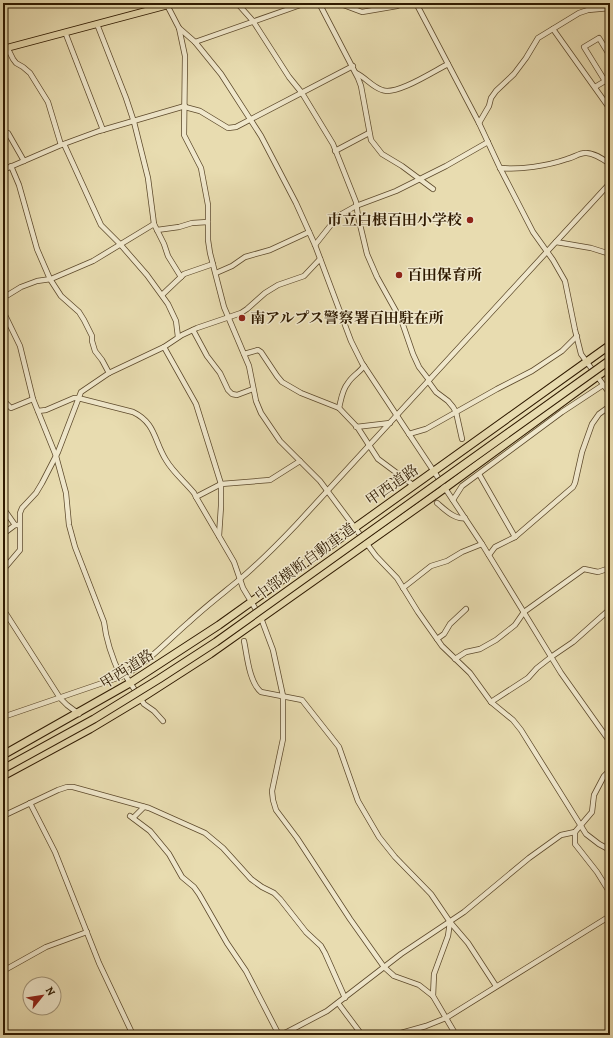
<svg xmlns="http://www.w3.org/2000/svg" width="613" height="1038" font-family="Alegreya,'Noto Serif JP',serif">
	<rect width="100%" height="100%" fill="#e8dcb0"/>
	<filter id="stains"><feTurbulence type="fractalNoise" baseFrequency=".005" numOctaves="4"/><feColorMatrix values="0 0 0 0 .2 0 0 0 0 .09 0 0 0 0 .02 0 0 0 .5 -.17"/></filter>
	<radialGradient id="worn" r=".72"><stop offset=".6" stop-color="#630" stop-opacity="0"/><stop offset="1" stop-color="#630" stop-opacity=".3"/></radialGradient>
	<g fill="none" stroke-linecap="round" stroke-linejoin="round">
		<g stroke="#5d4a2c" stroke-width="6">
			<g id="minor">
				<polyline points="166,3 179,28 195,42 221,74 261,136 296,203 315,245 351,341 362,363 482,544 561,673 610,742"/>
				<polyline points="237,3 253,21 289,77 302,93 333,144 356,202 358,216 367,254 377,277 402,322 413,354 419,367 429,380"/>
				<polyline points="319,3 358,78 361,86 371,140 382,154 402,166 433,189"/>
				<polyline points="338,3 362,12 397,6 404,3"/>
				<polyline points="416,3 479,123 500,168 533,232 553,260 565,281 575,330 581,354 610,394"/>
				<polyline points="97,24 126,98 134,122 148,178 154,224 164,244 168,256 181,277"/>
				<polyline points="179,28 185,56 184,135 201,168 208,205 208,240 210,253 224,307 249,366 256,401 261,413 280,441 320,481 376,556 397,578 418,612 442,646 470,673 491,702 513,720 521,730 586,834 599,844 610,850"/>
				<polyline points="553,29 610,109"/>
				<polyline points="65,32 103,130"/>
				<polyline points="195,42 306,3"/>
				<polyline points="7,47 13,59 16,63 23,67 30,73 48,102 61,145"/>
				<path d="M356,73C365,77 372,87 382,90C396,96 434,71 448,64"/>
				<polyline points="605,81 584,47 599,38 610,56"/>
				<polyline points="595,87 610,78"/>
				<polyline points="185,107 200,111 228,128 236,127 353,66"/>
				<polyline points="479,123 489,106 491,98 496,91 514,74 526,58 538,38 579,13 588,10 610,8"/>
				<polyline points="3,134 8,133 24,161"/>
				<polyline points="64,144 101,225 120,244 147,275 168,304 176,321 178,337"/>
				<polyline points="335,151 369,133"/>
				<polyline points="11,166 19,185 37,249 50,279 61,296 79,312 84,320 92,336 92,341 95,351 102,360 109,373"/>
				<path d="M500,168C520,170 547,166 567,159C573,158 579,153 585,153C593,152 603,159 610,164"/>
				<polyline points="3,170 61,145 99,131 185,106"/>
				<polyline points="157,230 179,227 192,223 208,222"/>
				<polyline points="556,242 591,248 610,254"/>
				<polyline points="315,245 338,216 356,206 396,191 446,166 488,142"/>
				<polyline points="216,273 232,266 245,257 270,250 309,232"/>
				<polyline points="162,295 184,274 213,264"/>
				<polyline points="3,298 21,287 37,281 51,279 93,261 154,224"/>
				<path d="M3,311L20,346L33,399L56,456L66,493L69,525L75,547L104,622C106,640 113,660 121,677"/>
				<polyline points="193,330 207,356 220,373 228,390 232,394 237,395 253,389"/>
				<polyline points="164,347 196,404 221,484 221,506 219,536"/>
				<polyline points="244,354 258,350 261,352 277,376 282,382 301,393 339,408 358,428 378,459 413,485"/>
				<polyline points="428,381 436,392 448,401 453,407 456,412 462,439"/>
				<polyline points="3,400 11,408 33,399"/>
				<path d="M339,408C341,400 342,390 348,383C352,376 359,373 364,366"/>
				<path d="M38,411L46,410L74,398H78L133,412C156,423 154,441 166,460C173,472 185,482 194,493L196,497L221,484L270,480L300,461"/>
				<polyline points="356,427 390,423"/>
				<polyline points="409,434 426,429 497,389 532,371 562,351 577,336"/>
				<polyline points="479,474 515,537"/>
				<polyline points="196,497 234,562 243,588 261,618 273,650 283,696 283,739 272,791 273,800 276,810 297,838 350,919 384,967 394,976 419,985 433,996 456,1035"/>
				<polyline points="453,500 462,486 562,412 603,385"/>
				<path d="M437,503C444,509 455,520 465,518"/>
				<polyline points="3,508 15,525 19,525"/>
				<polyline points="3,534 15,525"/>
				<polyline points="489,555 495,547 515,537 573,487 575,483 582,452 592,424 599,414 610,406"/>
				<polyline points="3,570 20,550 20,513 22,508 36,493 42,483 58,452 81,392 109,373 164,347 182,335 197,328 241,313 247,309 265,293 278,285 304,276 320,259"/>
				<polyline points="403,588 431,566 447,561 462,552 482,544"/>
				<polyline points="3,609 60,698 67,705 79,714"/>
				<polyline points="437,639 444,634 450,624 466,609"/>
				<path d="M244,641C247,655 249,682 261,692L302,700L339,747L358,801L379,837L395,857L431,894L450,922L468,943L496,986"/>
				<polyline points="455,659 466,652 480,649 496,640 515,625 524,612 584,569 598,572 610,568"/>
				<polyline points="125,675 144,704 154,711 163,721"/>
				<polyline points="491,702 528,678 537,668 551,657 573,642 610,609"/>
				<path d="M3,717L123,676C148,663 168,640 189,622C205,607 222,594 239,580C259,563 278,544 296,525L610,183"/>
				<polyline points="30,803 55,852 99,963 133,1035"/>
				<polyline points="3,816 58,790 67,787 73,787 149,808 205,833 223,848 251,879 262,887 274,893 280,899 306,932 321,946 325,953 345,998"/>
				<polyline points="130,816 150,831 169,854 182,877 194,887 199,894 227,943 246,971 279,1035"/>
				<polyline points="133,818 144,807"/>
				<polyline points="575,832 575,844 597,872 610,893"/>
				<polyline points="3,971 46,947 87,932"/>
				<polyline points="433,996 434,974 448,936 450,922"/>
				<polyline points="338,1003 362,1035"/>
				<polyline points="277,1035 287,1032 327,1011 401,954 464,912 529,858 561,835 575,832 592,812 594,795 604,776 610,770"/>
				<polyline points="394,1035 426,1026 446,1018 610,916"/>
			</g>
		</g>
		<g stroke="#2f1a00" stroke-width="8">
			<polyline id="major" points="3,49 176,3"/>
		</g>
		<g stroke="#2f1a00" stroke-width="9">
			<g id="highway">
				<polyline points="3,755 130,683 219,625 610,345"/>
				<polyline points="3,776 90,729 140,699 210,654 445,488 610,367"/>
			</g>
		</g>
		<use href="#minor" stroke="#f0e8cc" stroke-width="4.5"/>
		<use href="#major" stroke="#e8dcb0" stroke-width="6"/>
		<use href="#highway" stroke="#e8dcb0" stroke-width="7"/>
		<g stroke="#2f1a00" stroke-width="9" stroke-linecap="butt">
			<polyline id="highway-bridge" points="3,769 94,719 159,679 216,642 610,360"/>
		</g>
		<use href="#highway-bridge" stroke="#e8dcb0" stroke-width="7"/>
	</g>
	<g fill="#8f2418" stroke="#f0e8cc" stroke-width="1.5">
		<circle cx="470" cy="220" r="4"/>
		<circle cx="399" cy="275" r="4"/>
		<circle cx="242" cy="318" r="4"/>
	</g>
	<g text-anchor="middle" stroke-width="3" stroke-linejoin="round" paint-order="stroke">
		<g font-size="15" font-weight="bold" fill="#2f1a00" stroke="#f0e8cc" text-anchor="start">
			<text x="462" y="225" text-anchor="end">市立白根百田小学校</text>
			<text x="407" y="280">百田保育所</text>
			<text x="250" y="323">南アルプス警察署百田駐在所</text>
		</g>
		<g font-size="15" fill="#2f1a00" stroke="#f0e8cc">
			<text transform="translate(392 485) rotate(-35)" y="5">甲西道路</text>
			<text transform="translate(305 562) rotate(-36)" y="5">中部横断自動車道</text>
			<text transform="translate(127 669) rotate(-32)" y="5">甲西道路</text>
		</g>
	</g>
	<rect width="613" height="1038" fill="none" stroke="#e8dcb0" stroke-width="16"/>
	<rect x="4" y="4" width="605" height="1030" fill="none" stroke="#2f1a00" stroke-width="2"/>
	<rect x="8" y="8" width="597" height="1022" fill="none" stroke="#2f1a00"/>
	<g transform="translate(42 996) rotate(60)"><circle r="19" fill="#f0e8cc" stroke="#a3967a"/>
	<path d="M0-3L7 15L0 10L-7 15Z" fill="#8f2418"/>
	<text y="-6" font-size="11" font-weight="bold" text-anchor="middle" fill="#2f1a00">N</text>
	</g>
	<rect width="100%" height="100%" filter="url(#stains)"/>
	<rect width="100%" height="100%" fill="url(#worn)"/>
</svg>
